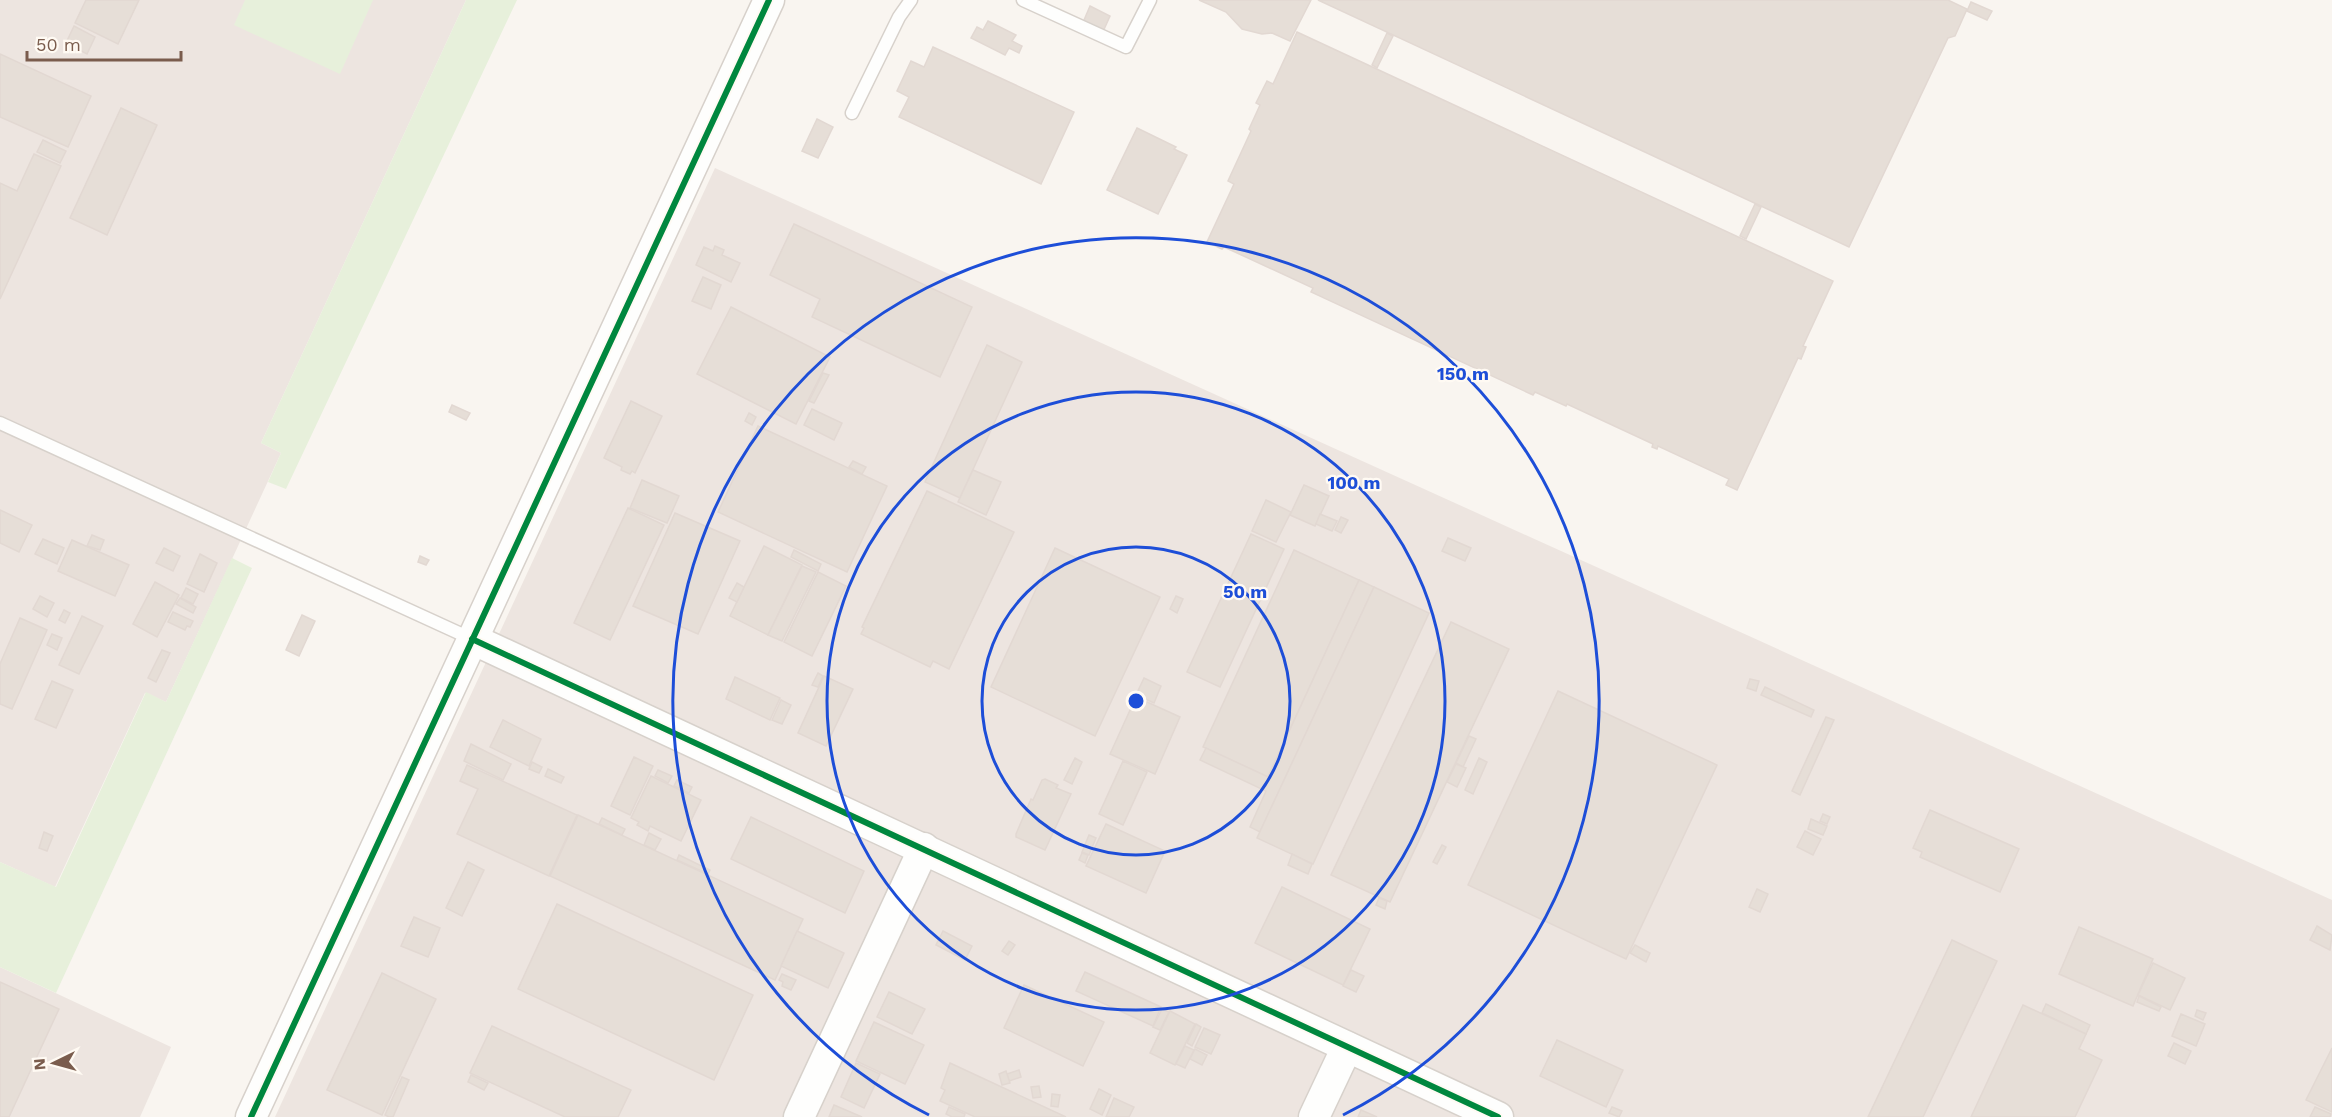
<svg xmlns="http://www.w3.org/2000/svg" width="2332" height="1117" font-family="'Work Sans',sans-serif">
	<rect width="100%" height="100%" fill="#f9f5f0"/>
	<g fill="#ede5e0">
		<polygon points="0,0 466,0 261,443 281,453 166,702 145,693 55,887 0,862"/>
		<polygon points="715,168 2332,900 2332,1117 275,1117"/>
		<polygon points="0,967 171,1047 140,1117 0,1117"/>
	</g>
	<g fill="#e7f0db">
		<polygon points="245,0 373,0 340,74 234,25"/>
		<polygon points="466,0 517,0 286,489 268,482 281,453 261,443"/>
		<polygon points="232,558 252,568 56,993 0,967 0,862 56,887 146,692 166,702"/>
	</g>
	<g fill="#e6ded7" stroke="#e2d8d2" stroke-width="1.5">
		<polygon points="86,0 139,0 118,44 75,23"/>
		<polygon points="1199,0 1311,0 1290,41 1272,33 1262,34 1242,29 1226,12"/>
		<polygon points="1318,0 1948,0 1967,9 1955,36 1948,38 1849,247"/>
		<polygon points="1971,2 1992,11 1987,20 1967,11"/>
		<polygon points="1090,6 1110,16 1101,36 1081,27"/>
		<polygon points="988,21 1016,35 1012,41 1022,46 1019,53 1009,48 1005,55 971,38 977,27 983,30"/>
		<polygon points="74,26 95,37 87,54 66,43"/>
		<polygon points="1297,32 1833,281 1803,346 1806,347 1801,359 1798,358 1737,490 1726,485 1729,479 1658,446 1657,449 1652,447 1653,444 1567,404 1566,406 1535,392 1533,395 1311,292 1313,288 1224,247 1222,249 1207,242 1234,184 1228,181 1251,131 1249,129 1260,105 1256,103 1267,81 1273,84"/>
		<polygon points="1387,33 1393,36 1377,68 1372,65"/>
		<polygon points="933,47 1074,112 1041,184 899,117 909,97 897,91 911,61 924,67"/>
		<polygon points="0,54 91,96 68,147 0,117"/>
		<polygon points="121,108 157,125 107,235 70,218"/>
		<polygon points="817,119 833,127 818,158 802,151"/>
		<polygon points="1137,128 1176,147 1174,149 1187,155 1158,214 1107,190"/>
		<polygon points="43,140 66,151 60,163 37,152"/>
		<polygon points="34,154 61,166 0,299 0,183 17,191"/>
		<polygon points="1755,204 1761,207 1746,239 1740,236"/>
		<polygon points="794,224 972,307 940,377 812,317 820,299 770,275"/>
		<polygon points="715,246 724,250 722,255 740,263 731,282 696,265 704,247 713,251"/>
		<polygon points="703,277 721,285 711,309 692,301"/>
		<polygon points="731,307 830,357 796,424 697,374"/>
		<polygon points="987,345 1022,362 960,498 925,482"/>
		<polygon points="823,373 829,375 814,403 809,401"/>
		<polygon points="631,401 662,416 635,473 632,471 630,474 621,470 622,467 604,458"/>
		<polygon points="452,405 470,413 466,420 449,412"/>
		<polygon points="812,409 842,423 834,440 804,425"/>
		<polygon points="749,413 756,417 752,425 745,421"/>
		<polygon points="758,426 887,486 847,572 718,512"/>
		<polygon points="853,461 866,467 862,474 849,467"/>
		<polygon points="973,470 1001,482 986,515 958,502"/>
		<polygon points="642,480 679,496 667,523 630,508"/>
		<polygon points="1304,485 1329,496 1315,526 1290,515"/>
		<polygon points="927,491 1014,532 949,669 933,661 930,667 861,634 864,628 862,627"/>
		<polygon points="1266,500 1291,512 1276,542 1252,531"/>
		<polygon points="628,508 664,525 610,640 574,623"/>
		<polygon points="0,510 32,525 19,552 0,543"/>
		<polygon points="675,513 740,541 698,634 633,606"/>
		<polygon points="1320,514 1337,521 1332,531 1316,524"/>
		<polygon points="1341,517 1348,520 1341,533 1335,530"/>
		<polygon points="1251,534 1284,549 1220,687 1187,672"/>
		<polygon points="92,535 104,540 100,550 87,546"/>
		<polygon points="1448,538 1471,548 1465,561 1442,551"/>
		<polygon points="43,539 64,548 57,564 35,554"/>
		<polygon points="72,540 129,565 115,596 58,571"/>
		<polygon points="764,546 802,565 768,635 730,616"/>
		<polygon points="164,548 180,556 173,571 156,563"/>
		<polygon points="1055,548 1160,597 1095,736 991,687"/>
		<polygon points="794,550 821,564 818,571 791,557"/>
		<polygon points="1294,550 1359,580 1268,777 1203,747"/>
		<polygon points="200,554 217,563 204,592 187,584"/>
		<polygon points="420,556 429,560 426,565 418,562"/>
		<polygon points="802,566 816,572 782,641 768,635"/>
		<polygon points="818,572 846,586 812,656 784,642"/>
		<polygon points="1359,580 1374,587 1260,832 1250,827 1266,791 1200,760 1206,748 1268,777"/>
		<polygon points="155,582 179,595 157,637 133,624"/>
		<polygon points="737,583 744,587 737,602 729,598"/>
		<polygon points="1374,587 1429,613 1313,864 1257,838"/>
		<polygon points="186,588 198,594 193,604 181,598"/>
		<polygon points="40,596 54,603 47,617 33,609"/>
		<polygon points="1176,596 1183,599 1177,613 1170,609"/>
		<polygon points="180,598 196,607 193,613 176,604"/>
		<polygon points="64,610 70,613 65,623 59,620"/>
		<polygon points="173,612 193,621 190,627 187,626 185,630 168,622"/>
		<polygon points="302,615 315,621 299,656 286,650"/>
		<polygon points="82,616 103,626 79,674 59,665"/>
		<polygon points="20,618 47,630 12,709 0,704 0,664"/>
		<polygon points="1451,622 1509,649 1390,902 1331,875"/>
		<polygon points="52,634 62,638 57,650 47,645"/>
		<polygon points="162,650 170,653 156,682 148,678"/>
		<polygon points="818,673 823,676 818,687 812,685"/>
		<polygon points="824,676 853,689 826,746 798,733"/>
		<polygon points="735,677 780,698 770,720 726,699"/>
		<polygon points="1144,678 1161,686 1154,703 1136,695"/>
		<polygon points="1750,679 1759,681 1756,691 1747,688"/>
		<polygon points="52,681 73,690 56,728 35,719"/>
		<polygon points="1765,687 1814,710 1811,717 1761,695"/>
		<polygon points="1558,691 1717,765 1626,959 1468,885"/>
		<polygon points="1136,697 1180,717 1155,774 1110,754"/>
		<polygon points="781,700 791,705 782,724 772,720"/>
		<polygon points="1826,717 1834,720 1800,795 1792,791"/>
		<polygon points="503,720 541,739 529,766 490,747"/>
		<polygon points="1469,736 1476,739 1463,767 1456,763"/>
		<polygon points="471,744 511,764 503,780 464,761"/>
		<polygon points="634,757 653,766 630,815 611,806"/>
		<polygon points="1075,758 1082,762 1072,784 1064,780"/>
		<polygon points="1479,758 1487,762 1473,794 1465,790"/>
		<polygon points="1123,761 1147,772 1123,825 1099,814"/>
		<polygon points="532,762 542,767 539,773 529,769"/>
		<polygon points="1456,764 1466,768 1457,787 1447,782"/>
		<polygon points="467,765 577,815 549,876 457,834 478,789 460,781"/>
		<polygon points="548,769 564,777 561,783 545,776"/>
		<polygon points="658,770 672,776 668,783 655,776"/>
		<polygon points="651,776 701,800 681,841 650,826 648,831 637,825 639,822 631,818"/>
		<polygon points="1045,779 1058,785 1056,788 1071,794 1045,850 1016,837 1016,834 1031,799 1033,800 1042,780"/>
		<polygon points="677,780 692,787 689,793 674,786"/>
		<polygon points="1930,810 2019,849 2000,892 1920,857 1922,852 1913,848"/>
		<polygon points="1823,814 1830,817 1827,824 1820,821"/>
		<polygon points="578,815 803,919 775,980 550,876"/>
		<polygon points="751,817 864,871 845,913 731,859"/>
		<polygon points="602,818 625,829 622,835 599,824"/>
		<polygon points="1811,819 1827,826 1823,835 1808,829"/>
		<polygon points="1106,824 1165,851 1146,893 1086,866"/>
		<polygon points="1805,831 1821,839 1813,855 1797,847"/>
		<polygon points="44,832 53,836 47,851 39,848"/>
		<polygon points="649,833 661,839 655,850 644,845"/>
		<polygon points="1089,835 1096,838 1089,855 1082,852"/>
		<polygon points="1442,845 1446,847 1437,864 1433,862"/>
		<polygon points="1082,853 1088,855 1085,863 1079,860"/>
		<polygon points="1292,854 1312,864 1308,874 1288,865"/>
		<polygon points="679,855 710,870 708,874 677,860"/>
		<polygon points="468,862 484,870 462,916 446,908"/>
		<polygon points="1282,887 1370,929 1343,985 1255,943"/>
		<polygon points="1757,889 1768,894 1760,912 1749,907"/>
		<polygon points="1379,898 1387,901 1385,909 1376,905"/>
		<polygon points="557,904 753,995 714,1080 518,989"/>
		<polygon points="414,917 440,928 428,957 401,946"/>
		<polygon points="2317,926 2332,935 2330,950 2310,940"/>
		<polygon points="2079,927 2153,959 2133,1006 2059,974"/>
		<polygon points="797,931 844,953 828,988 781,966"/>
		<polygon points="943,931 972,946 965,960 936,945"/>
		<polygon points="1952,940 1997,961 1923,1117 1868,1117"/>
		<polygon points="1009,941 1015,945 1008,955 1002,951"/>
		<polygon points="1635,945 1650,953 1646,962 1630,953"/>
		<polygon points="2153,963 2185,978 2170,1010 2138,995"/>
		<polygon points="1351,970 1364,976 1356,992 1343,986"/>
		<polygon points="1085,972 1161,1007 1153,1026 1076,991"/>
		<polygon points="382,973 436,999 382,1115 327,1090"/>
		<polygon points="782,974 796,980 791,990 782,986 783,982 779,980"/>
		<polygon points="0,982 59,1009 9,1117 0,1117"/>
		<polygon points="1024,985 1104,1022 1083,1066 1004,1028"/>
		<polygon points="889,992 925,1009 912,1034 877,1017"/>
		<polygon points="2139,996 2161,1007 2159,1011 2137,1002"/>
		<polygon points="2046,1004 2090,1025 2086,1034 2042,1013"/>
		<polygon points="2023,1005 2086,1034 2079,1049 2102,1060 2075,1117 1971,1117"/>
		<polygon points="1162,1009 1169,1012 1160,1030 1153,1027"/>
		<polygon points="2197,1010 2206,1013 2203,1020 2195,1016"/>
		<polygon points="1170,1011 1195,1024 1175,1065 1150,1053"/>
		<polygon points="2181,1014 2205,1024 2196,1046 2172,1036"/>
		<polygon points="874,1022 924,1045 905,1084 856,1061"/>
		<polygon points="1196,1024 1201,1027 1192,1046 1187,1043"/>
		<polygon points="492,1026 631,1090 618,1117 565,1117 470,1073"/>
		<polygon points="1204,1028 1220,1035 1211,1054 1195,1047"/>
		<polygon points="1557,1040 1623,1070 1606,1107 1540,1076"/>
		<polygon points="2174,1043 2191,1051 2185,1064 2168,1056"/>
		<polygon points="1185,1046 1194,1050 1185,1068 1176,1064"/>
		<polygon points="2332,1048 2332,1112 2306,1100"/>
		<polygon points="1195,1049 1207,1055 1202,1065 1190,1059"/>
		<polygon points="856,1063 880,1074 864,1108 841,1097"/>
		<polygon points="950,1063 1066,1117 975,1117 940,1101 945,1090 941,1088"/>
		<polygon points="1019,1070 1021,1077 1009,1081 1007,1074"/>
		<polygon points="1006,1071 1010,1083 1002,1085 999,1074"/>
		<polygon points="471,1075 488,1083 484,1090 468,1082"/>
		<polygon points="402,1077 409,1080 393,1117 389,1117 385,1115"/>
		<polygon points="1039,1086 1041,1097 1033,1098 1031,1087"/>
		<polygon points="1099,1089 1111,1095 1102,1115 1090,1109"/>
		<polygon points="1052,1094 1060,1095 1058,1107 1051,1106"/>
		<polygon points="1114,1098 1134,1107 1129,1117 1106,1117"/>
		<polygon points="834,1105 862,1117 829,1117"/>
		<polygon points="949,1107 965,1114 964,1117 952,1117 946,1114"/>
		<polygon points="1612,1107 1622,1111 1619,1117 1609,1113"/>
		<polygon points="2315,1107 2331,1114 2330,1117 2310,1117"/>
		<polygon points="1361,1110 1377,1117 1358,1117"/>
	</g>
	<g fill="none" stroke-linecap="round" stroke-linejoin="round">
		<g stroke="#d7d1cb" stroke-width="15">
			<g id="service">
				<polyline points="1023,0 1126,47 1150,0"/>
				<polyline points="852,113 899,17 911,0"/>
				<polyline points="0,423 472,639"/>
			</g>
		</g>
		<g stroke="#d7d1cb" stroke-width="33">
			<g id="tertiary">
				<polyline points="472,639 1498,1117"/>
				<polyline points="251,1117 769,0"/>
				<polyline points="799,1117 924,848"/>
				<polyline points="1314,1117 1347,1047"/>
			</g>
		</g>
		<use href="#service" stroke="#fefefd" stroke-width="12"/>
		<use href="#tertiary" stroke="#fefefd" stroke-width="30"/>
		<g stroke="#fffaf3" stroke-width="10">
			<g id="cycleway">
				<polyline points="472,639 1498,1117"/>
				<polyline points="251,1117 769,0"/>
			</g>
		</g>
		<use href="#cycleway" stroke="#00873e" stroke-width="6"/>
	</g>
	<g fill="none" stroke="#1d4ed8" stroke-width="3">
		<circle cx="1136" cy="701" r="154"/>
		<circle cx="1136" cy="701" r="309"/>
		<path d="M929 1115A463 463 0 1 1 1343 1115"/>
	</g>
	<circle cx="1136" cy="701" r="9" fill="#1d4ed8" stroke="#fffaf3" stroke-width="3"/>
	<g font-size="18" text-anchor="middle" font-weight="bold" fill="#1d4ed8" stroke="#fffaf3" stroke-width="4.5" stroke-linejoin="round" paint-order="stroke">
		<text x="1463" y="380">150 m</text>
		<text x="1354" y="489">100 m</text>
		<text x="1245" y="598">50 m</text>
	</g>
	<g transform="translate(54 1063) rotate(265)" stroke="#fffaf3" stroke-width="4.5" paint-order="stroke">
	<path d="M0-4.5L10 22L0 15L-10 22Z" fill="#7a5c4d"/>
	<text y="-9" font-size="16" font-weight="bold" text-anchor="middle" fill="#7a5c4d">N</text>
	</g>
	<path d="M27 51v9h154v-9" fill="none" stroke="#7a5c4d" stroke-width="3"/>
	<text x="36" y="51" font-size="18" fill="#7a5c4d" stroke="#fffaf3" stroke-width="4.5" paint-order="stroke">50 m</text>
</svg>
